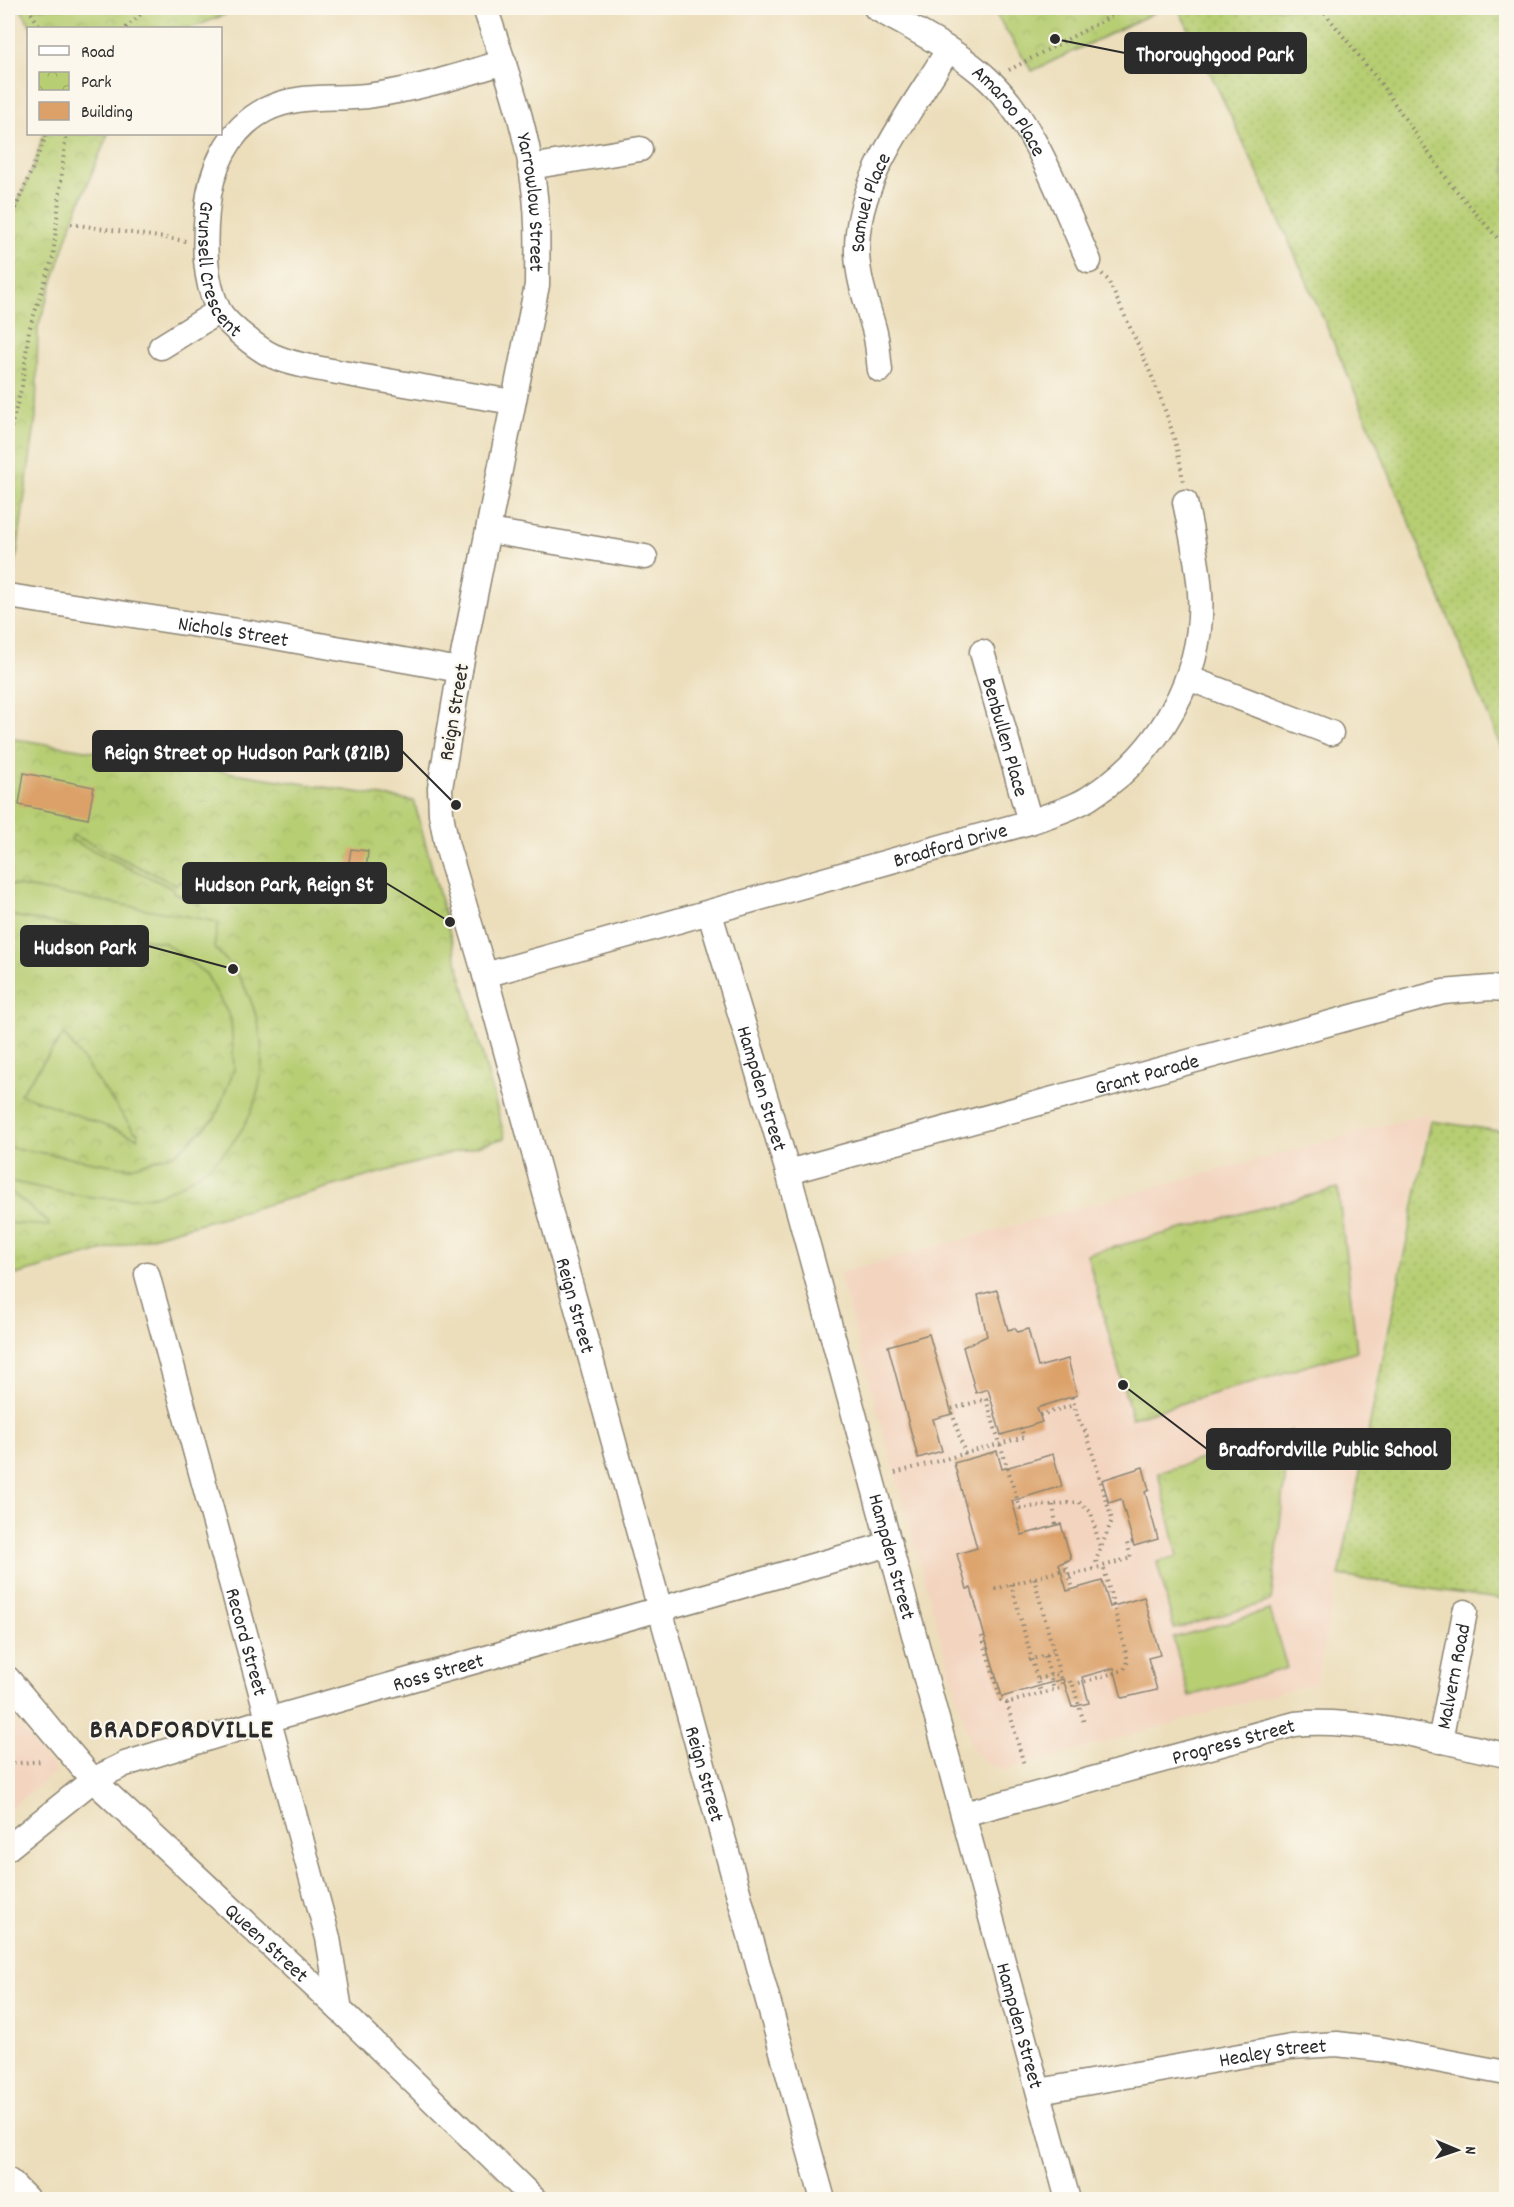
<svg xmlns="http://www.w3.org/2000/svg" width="1514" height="2207" font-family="Dekko,sans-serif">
	<defs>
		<pattern id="grass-dots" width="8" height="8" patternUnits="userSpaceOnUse" patternTransform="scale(1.5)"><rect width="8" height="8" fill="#b7ce73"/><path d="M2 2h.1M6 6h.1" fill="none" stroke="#9eb164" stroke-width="1.8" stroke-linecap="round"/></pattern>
		<pattern id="park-crowns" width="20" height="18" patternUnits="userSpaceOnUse" patternTransform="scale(1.5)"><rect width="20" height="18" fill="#b7ce73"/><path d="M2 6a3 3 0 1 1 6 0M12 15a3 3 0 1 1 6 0" fill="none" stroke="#9eb164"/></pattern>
	</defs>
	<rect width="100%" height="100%" fill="#fbf7ec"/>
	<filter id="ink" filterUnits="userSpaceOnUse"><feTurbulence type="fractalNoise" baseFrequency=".0167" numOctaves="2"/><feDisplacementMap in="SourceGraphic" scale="12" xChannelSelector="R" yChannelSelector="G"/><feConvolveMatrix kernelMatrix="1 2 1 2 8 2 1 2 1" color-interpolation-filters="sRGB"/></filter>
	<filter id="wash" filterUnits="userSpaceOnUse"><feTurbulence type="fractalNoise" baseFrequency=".008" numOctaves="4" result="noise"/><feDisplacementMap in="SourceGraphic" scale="24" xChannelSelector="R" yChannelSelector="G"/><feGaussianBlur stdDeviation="1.35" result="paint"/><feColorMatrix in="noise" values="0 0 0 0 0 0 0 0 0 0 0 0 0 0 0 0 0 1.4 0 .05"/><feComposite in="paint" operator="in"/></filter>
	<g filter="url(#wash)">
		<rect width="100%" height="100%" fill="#ecdebb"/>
		<g fill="#f3d4bf">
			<polygon points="1429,1113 1317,1682 1005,1771 984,1762 975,1753 970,1743 839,1273"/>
			<polygon points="8,1712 56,1771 8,1811"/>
		</g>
		<g fill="url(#grass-dots)" stroke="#717c4f" stroke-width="1.5">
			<path d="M1178,8H1506V760C1404,506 1301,252 1178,8Z"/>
			<polygon points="1431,1121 1506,1132 1506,1600 1339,1576"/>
		</g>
		<g fill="url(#park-crowns)" stroke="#717c4f" stroke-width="1.5">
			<polygon points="20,8 241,8 192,28 32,28"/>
			<polygon points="992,8 1164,8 1032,71"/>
			<polygon points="43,134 108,134 74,217 38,327 36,417 14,573 8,572 8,225 36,160"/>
			<polygon points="8,738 414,801 505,1138 8,1277"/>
			<polygon points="1338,1188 1357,1351 1132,1418 1087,1254"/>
			<polygon points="1291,1430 1271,1601 1174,1629 1157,1562 1178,1556 1158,1473"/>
		</g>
		<g fill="#b7ce73" stroke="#717c4f" stroke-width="1.5">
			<polygon points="73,835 176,885 179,881 204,893 199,905 173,892 174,889 71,840"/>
			<path d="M8,884L218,922L214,948C222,956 232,965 238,975C277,1039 269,1120 208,1167C192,1179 172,1192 152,1196C104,1205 54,1190 8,1181V1147L128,1168L177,1153L215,1118L234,1070L231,1019L206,974L165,943L8,915Z"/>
			<polygon points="64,1034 134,1131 139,1133 138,1138 20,1094"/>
			<polygon points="11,1192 48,1222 49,1226 8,1223 8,1196"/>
			<polygon points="1270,1610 1287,1668 1189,1696 1173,1638"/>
		</g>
		<g id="blocks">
			<g fill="#dca169">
				<polygon points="24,773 94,787 88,819 19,805"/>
				<polygon points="351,849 368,851 366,872 348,869"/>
				<polygon points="997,1290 1008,1330 1015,1328 1017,1332 1028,1329 1038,1367 1068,1359 1077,1395 1037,1408 1042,1422 1001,1435 988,1389 976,1393 963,1347 987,1336 978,1295"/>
				<polygon points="929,1334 952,1414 933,1419 942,1451 918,1458 888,1346"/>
				<polygon points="997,1451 1002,1469 1053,1454 1062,1486 1012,1501 1022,1535 1061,1524 1071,1559 1059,1564 1067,1591 1102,1581 1110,1607 1144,1597 1160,1655 1148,1658 1157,1690 1122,1698 1114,1668 1082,1677 1089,1703 1072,1707 1063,1679 1002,1697 971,1588 967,1589 957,1554 977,1548 954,1463"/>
				<polygon points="1143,1467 1149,1490 1145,1492 1158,1539 1134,1546 1121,1499 1109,1503 1102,1480"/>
			</g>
		</g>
	</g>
	<g filter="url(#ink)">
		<use href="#blocks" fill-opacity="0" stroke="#8c8473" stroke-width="1.5"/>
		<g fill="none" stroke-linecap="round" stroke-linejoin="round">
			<g stroke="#8c8473" stroke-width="27">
				<g id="minor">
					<path id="s1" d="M485,8C509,77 535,151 537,225C538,245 537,265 537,285L460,670L440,788L441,814L447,846L485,975L823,2200"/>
					<path id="s2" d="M876,8C914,30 959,51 991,82C1037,127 1062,203 1089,261"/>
					<path id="s3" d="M504,62C459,76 414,90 367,96C332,100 298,93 265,110C227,130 210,171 207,211C204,244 204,279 218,309C225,323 259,350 273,356C296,366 323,369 348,374C403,384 458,393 513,402"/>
					<polyline points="530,167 640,149"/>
					<polyline points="161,347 219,311"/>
					<path id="s4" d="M880,370C878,356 878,342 874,329C867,303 858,280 857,253C855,179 912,111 948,50"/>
					<polyline points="489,531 645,557"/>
					<path id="s5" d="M8,596L263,635L460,670"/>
					<path id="s6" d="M982,652L1030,822"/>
					<polyline points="1188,678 1331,733"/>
					<path id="s7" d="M710,914L788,1172L1068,2200"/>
					<path id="s8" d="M485,975L1030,822C1049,815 1072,809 1089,798C1159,754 1205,676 1200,592C1198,561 1191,532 1185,502"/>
					<path id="s9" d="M788,1172L1443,992L1491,988L1506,989"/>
					<path id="s10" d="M147,1274L328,1938L340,2010"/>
					<path id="s11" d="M8,1679L93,1780L340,2010L535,2200"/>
					<path id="s12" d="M1440,1741L1465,1612"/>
					<path id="s13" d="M964,1814L1295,1724C1361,1717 1441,1742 1506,1755"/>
					<path id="s14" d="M8,1848L93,1780L125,1764L267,1720L890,1544"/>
					<path id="s15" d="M1039,2091L1291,2047L1337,2044L1379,2049L1506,2073"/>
				</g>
			</g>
			<g stroke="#8c8473" stroke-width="33">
				<polyline id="major" points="8,2184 24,2200"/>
			</g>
			<g stroke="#8c8473" stroke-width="4" stroke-dasharray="1.5 4.5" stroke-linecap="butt">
				<polyline points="28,8 41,28"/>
				<polyline points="1321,8 1381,84 1449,182 1506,248"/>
				<polyline points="126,28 147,8"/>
				<polyline points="1009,70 1127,8"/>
				<polyline points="71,224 186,241"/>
				<polyline points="8,225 47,134"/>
				<path d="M1102,274L1108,280C1135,339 1177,420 1183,483"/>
				<polyline points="8,439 22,386 29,330 53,257 66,134"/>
				<polyline points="1072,1397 1078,1419 1087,1434 1112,1520 1096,1560 1097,1567"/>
				<polyline points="986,1399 1020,1508 1079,1502 1091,1512 1100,1548"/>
				<polyline points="1040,1415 1074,1405"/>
				<polyline points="965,1454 951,1409 990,1398"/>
				<polyline points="895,1473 1024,1437 1021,1429"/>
				<polyline points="1053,1505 1056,1525"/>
				<polyline points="1065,1561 1073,1589"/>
				<polyline points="1069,1576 1131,1558 1127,1543 1133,1542"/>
				<polyline points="1034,1578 1063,1687"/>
				<polyline points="1011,1584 1041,1693"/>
				<polyline points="995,1589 1067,1569"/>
				<polyline points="982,1636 1001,1700 1007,1703 1060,1688"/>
				<polyline points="1045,1656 1054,1690"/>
				<polyline points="1029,1660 1053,1653"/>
				<polyline points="1038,1679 1061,1673"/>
				<polyline points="1070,1681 1071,1685"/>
				<polyline points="1079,1683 1124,1670 1128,1661 1103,1565"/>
				<polyline points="1073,1685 1084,1723"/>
				<polyline points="1007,1703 1024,1765"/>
				<polyline points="8,1764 42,1761"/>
			</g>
			<use href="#minor" stroke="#fff" stroke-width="24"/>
			<use href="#major" stroke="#fff" stroke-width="30"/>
		</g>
	</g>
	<g text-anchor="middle" stroke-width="4.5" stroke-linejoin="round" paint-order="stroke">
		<g font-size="21" fill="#2b2b2b" stroke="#fbf7ec">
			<text dy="7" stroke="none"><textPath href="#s2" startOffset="171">Amaroo Place</textPath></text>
			<text dy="7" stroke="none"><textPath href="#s1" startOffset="201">Yarrowlow Street</textPath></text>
			<text dy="7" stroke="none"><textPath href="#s4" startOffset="172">Samuel Place</textPath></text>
			<text dy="7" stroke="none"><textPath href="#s3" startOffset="428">Grunsell Crescent</textPath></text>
			<text dy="7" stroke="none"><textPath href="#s5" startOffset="228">Nichols Street</textPath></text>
			<text transform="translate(453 712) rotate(-80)" y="7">Reign Street</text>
			<text dy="7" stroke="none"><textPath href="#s6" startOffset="88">Benbullen Place</textPath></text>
			<text dy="7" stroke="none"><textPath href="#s8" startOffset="483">Bradford Drive</textPath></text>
			<text dy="7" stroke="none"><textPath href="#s9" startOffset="372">Grant Parade</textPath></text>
			<text dy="7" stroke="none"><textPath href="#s7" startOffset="182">Hampden Street</textPath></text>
			<text dy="7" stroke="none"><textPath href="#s1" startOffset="1332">Reign Street</textPath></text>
			<text dy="7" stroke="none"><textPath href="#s7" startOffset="668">Hampden Street</textPath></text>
			<text dy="7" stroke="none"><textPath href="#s10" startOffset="381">Record Street</textPath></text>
			<text dy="7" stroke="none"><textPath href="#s14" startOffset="471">Ross Street</textPath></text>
			<text dy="7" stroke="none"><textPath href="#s12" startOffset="66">Malvern Road</textPath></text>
			<text dy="7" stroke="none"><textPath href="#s13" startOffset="279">Progress Street</textPath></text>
			<text dy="7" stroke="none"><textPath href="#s1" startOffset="1818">Reign Street</textPath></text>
			<text dy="7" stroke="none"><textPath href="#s11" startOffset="370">Queen Street</textPath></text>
			<text dy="7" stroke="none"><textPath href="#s7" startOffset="1154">Hampden Street</textPath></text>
			<text dy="7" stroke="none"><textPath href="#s15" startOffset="237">Healey Street</textPath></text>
		</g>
		<g font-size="27" font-weight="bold" letter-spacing="1.5" fill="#2b2b2b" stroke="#fbf7ec">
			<text x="182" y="1737">BRADFORDVILLE</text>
		</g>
	</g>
	<path fill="none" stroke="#2b2b2b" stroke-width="2" d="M1055 39L1125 53M456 805L402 751M450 922L386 883M233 969L148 946M1123 1385L1207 1449"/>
	<g fill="#2b2b2b" stroke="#fbf7ec" stroke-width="2">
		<circle cx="1055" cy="39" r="6"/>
		<circle cx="456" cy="805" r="6"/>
		<circle cx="450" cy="922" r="6"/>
		<circle cx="233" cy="969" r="6"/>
		<circle cx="1123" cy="1385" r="6"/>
	</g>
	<g fill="#2b2b2b" stroke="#2b2b2b" stroke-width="2">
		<rect x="1125" y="33" width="181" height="40" rx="6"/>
		<rect x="93" y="731" width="309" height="40" rx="6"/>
		<rect x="183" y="863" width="203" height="40" rx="6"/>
		<rect x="21" y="926" width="127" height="40" rx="6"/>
		<rect x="1207" y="1429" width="243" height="40" rx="6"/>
	</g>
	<g font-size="22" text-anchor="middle" font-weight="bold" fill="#fff">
		<text x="1215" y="61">Thoroughgood Park</text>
		<text x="247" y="759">Reign Street op Hudson Park (821B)</text>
		<text x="284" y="891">Hudson Park, Reign St</text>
		<text x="85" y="954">Hudson Park</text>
		<text x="1328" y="1456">Bradfordville Public School</text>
	</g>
	<rect width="1514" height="2207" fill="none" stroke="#fbf7ec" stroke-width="30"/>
	<rect x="27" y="27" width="195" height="108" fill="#fbf7ec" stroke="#a8a59f" stroke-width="1.5"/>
	<rect x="39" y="46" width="30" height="9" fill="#ffffff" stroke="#a8a59f" stroke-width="1.5"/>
	<text x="81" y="57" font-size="18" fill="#2b2b2b">Road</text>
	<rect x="39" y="72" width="30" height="18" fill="url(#park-crowns)" stroke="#a8a59f" stroke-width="1.5"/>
	<text x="81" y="87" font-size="18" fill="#2b2b2b">Park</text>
	<rect x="39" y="102" width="30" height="18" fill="#dca169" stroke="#a8a59f" stroke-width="1.5"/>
	<text x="81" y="117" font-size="18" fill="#2b2b2b">Building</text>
	<g transform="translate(1457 2150) rotate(92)" stroke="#fbf7ec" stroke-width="4.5" paint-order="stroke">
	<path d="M0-4.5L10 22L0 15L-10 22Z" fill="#2b2b2b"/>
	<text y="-9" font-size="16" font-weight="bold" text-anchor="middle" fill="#2b2b2b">N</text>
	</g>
</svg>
